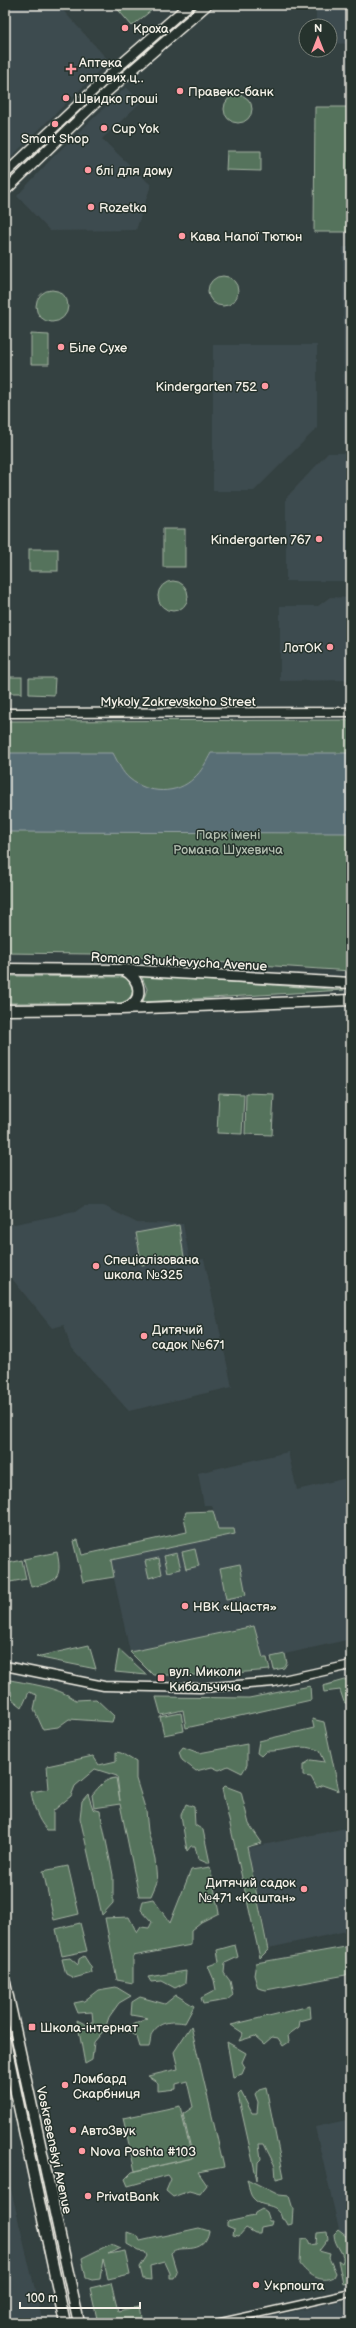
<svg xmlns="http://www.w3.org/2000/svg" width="356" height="2328" font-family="'Balsamiq Sans',sans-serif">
	<rect width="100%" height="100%" fill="#344141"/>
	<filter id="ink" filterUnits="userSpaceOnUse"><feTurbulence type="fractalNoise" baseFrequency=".025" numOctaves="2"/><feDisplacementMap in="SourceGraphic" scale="8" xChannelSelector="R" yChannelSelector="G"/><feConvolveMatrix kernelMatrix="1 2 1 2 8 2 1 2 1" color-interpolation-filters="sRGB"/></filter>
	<g filter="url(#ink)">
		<g fill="#3e4b4f">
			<polygon points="5,5 58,5 109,61 5,163"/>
			<polygon points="316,5 351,5 351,44 330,43 330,26 316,26"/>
			<polygon points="126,87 141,102 102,139 151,185 136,230 50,231 17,196 54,156"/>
			<polygon points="343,247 351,247 351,444 344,444"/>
			<polygon points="213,345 317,345 317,428 254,491 213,491"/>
			<polygon points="328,453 351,453 351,581 286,581 286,498"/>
			<polygon points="330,597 351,598 351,680 280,681 280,606 318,606"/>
			<polygon points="84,1206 104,1206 137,1223 183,1224 190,1261 204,1259 232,1387 129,1411 70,1346 64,1325 52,1328 5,1270 5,1226 75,1212"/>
			<polygon points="288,1452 297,1490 351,1477 351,1639 263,1659 254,1626 130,1652 110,1560 235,1534 234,1529 218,1529 212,1505 204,1505 198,1473"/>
			<polygon points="351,1827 351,1930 269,1948 248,1848"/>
			<polygon points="351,2119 351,2267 348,2268 315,2127"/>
			<polygon points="5,2172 7,2173 43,2323 5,2323"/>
			<polygon points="342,2301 347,2323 243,2323"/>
		</g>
		<g fill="#54735c" stroke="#a4b2a2">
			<polygon points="114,5 158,5 132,26"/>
			<circle cx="238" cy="109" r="14"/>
			<polygon points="315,107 351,107 351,232 314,232"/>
			<polygon points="227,151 261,151 261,171 226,170"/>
			<circle cx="223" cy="291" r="15"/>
			<circle cx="52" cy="306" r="16"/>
			<polygon points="31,334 49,335 49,364 31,364"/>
			<rect x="163" y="529" width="22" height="38"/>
			<rect x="29" y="549" width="29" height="22"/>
			<circle cx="173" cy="596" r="15"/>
			<rect x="5" y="677" width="17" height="16"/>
			<polygon points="29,678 55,678 54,695 29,694"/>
			<polygon points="351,720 351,971 92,954 5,953 5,721"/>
			<path d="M5,976L125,977C136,984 135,998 122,1003H5Z"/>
			<polygon points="142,977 142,976 344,990 143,1002 147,989"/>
			<polygon points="219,1093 244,1094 242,1134 217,1133"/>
			<polygon points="246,1093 274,1094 272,1135 245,1134"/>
			<polygon points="179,1225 184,1257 142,1265 136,1233"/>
			<polygon points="213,1511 218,1529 234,1529 235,1534 111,1560 114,1577 83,1582 73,1541 78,1540 82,1555 187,1532 184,1517 186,1512"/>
			<polygon points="195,1549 199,1566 186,1569 182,1552"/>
			<path d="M57,1552C63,1579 56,1582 31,1587L24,1559Z"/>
			<polygon points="177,1553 181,1569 168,1572 164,1556"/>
			<polygon points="159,1558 162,1574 149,1578 145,1561"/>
			<polygon points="22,1560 26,1579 5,1583 5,1564"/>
			<polygon points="240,1564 246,1595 226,1599 220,1568"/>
			<polygon points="254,1626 263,1658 267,1658 270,1670 211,1675 153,1675 130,1652"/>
			<polygon points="89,1645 96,1669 36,1657"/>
			<polygon points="119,1649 147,1675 115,1672"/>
			<polygon points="285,1654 287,1663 284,1668 274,1670 271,1657"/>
			<polygon points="351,1678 350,1706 344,1702 340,1690 324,1692 323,1686"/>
			<path d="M5,1679C29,1684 56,1686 76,1700L96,1699L114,1716L112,1722L69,1719L58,1727L43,1729L34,1709L37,1695L29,1692L22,1707L12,1699L11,1691L5,1690Z"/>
			<polygon points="310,1686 311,1700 186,1728 183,1710 161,1715 156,1697 249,1698"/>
			<polygon points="181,1713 184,1731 164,1735 160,1717"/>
			<path d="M312,1719L324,1722L339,1791L322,1785L317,1788L311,1777L303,1776V1765L311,1760L325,1762L320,1751C301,1742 286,1752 266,1751L261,1756L257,1753L259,1741L314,1728Z"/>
			<polygon points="247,1744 247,1765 242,1773 228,1766 219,1770 212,1767 196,1771 182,1760 179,1752 183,1747 199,1753"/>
			<path d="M116,1752L121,1753L136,1762V1779L146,1811L148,1831L155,1859L157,1882L151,1896H139L120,1804L94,1808L92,1795C100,1786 104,1779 116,1778L120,1801L117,1776L95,1769L75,1786L71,1796L53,1811V1830H47C37,1819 34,1807 31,1792L49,1789L47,1766L93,1756L99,1765L116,1761Z"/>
			<polygon points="225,1786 241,1792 249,1824 262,1843 247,1847 268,1950 260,1958 222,1789"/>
			<polygon points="88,1794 93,1809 100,1811 113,1875 113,1903 102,1915 80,1818 82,1801"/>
			<polygon points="186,1804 194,1807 195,1825 203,1830 210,1863 207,1863 198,1859 195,1846 191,1846 187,1851 181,1815"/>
			<polygon points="68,1866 79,1914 54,1920 43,1871"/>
			<polygon points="210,1867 219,1913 201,1922 191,1930 191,1945 133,1956 133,1983 117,1980 105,1918 129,1917 137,1933 141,1927 149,1928 152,1922 141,1910 143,1901 153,1899 170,1923 191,1870"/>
			<polygon points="80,1923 87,1951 62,1956 56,1929"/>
			<polygon points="235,1945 238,1957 225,1963 224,1973 230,1981 233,1995 227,2000 203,2004 201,1998 216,1990 214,1980 208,1966 219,1962 217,1950"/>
			<polygon points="351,1946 351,1974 266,1990 258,1988 254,1975 256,1963"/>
			<polygon points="84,1956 91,1967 92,1973 74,1978 66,1974 62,1959 70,1958 78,1965 79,1959"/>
			<polygon points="186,1971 185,1983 175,1988 162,1981 151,1982 148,1977"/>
			<polygon points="116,1987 131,1996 119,2003 109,2017 105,2029 94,2042 92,2060 85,2064 77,2020 87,2025 93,2022 92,2012 78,2013 74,2003 84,2001 98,1990"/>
			<path d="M176,1995L194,2006L185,2023C173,2021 160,2021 153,2032C150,2035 151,2042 149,2047H140L137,2037L124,2029L148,2018L131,2015L132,2002L140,1997L165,2004Z"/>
			<polygon points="310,2006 311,2018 300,2021 299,2027 288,2035 289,2042 283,2046 278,2038 272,2037 264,2044 255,2036 239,2041 243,2033 231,2025"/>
			<polygon points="191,2026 224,2167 198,2172 207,2185 200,2194 189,2191 173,2197 166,2191 171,2179 168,2175 128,2186 125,2179 132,2172 193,2158 183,2114 193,2107 187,2081 176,2084 176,2089 158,2091 158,2083 148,2076 178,2069 174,2052"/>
			<polygon points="227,2042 246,2053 242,2062 245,2067 242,2074 233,2077"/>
			<polygon points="266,2087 284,2177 276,2179 275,2166 264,2144 259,2144 261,2159 258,2162 257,2180 238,2095 241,2092 252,2113 257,2113 258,2102 255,2094 259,2089"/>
			<polygon points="180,2106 192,2158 135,2171 123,2118"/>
			<path d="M247,2179L279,2195L289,2196L293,2209L292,2224L288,2225L286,2221L282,2219C277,2200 263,2210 253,2198C249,2194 249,2185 247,2179Z"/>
			<polygon points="262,2209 266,2212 269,2221 272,2221 271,2225 261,2227 260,2233 255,2233 246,2228 239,2236 233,2235 234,2229 227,2226 227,2222 254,2216 255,2213"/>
			<path d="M199,2228L209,2231C204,2258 178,2243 171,2253L177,2273L174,2278H170V2273L165,2262L150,2266L151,2280L143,2279L140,2267L147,2256L145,2252L139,2251L127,2244V2232L138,2236L140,2241Z"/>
			<path d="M338,2230L351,2240V2282L343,2284L338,2260L342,2263C347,2254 334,2247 334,2234Z"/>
			<path d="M327,2232L328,2239L319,2251L330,2254L329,2258L336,2273L334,2277C321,2284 307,2274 300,2264L301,2240L307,2239L310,2245L316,2244L317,2233Z"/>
			<path d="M111,2244L120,2248L108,2254L125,2251L130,2274L108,2279L103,2259L100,2279L92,2280L86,2278L82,2258C92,2253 100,2249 111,2244Z"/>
			<polygon points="111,2283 118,2311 139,2306 142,2323 98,2323 90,2288"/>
		</g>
		<path fill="#586e75" stroke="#96a2a3" d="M5,753H113C118,762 122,773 130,779C148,794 177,795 194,778C202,771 206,762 211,753H351V833L5,832Z"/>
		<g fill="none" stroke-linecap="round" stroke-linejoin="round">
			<g stroke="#f4f1e8" stroke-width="9">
				<polyline id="minor" points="216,2323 351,2293"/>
			</g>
			<g stroke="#f4f1e8" stroke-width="11">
				<g id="tertiary">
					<polyline points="5,713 351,712"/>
					<polyline points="5,1666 104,1686 200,1688 274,1682 351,1665"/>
				</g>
			</g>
			<g stroke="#f4f1e8" stroke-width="12">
				<g id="secondary">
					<polyline points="5,174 118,67 189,5"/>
					<polyline points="5,191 108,91 207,5"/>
				</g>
			</g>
			<g stroke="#f4f1e8" stroke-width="13">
				<g id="primary">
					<polyline points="5,969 124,970 351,983"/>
					<path d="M124,970C141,978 145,1002 125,1008"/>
					<polyline points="5,1010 121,1009 351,1000"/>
					<polyline points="5,1983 79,2323"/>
					<polyline points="5,2041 65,2323"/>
				</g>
			</g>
			<use href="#minor" stroke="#26332d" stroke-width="6"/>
			<use href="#tertiary" stroke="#26332d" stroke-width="8"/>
			<use href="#secondary" stroke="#26332d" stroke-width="9"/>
			<use href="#primary" stroke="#26332d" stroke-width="10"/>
		</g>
	</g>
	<g fill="#ff9aa2" stroke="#26332d" stroke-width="1.5">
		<circle cx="125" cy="28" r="4"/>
		<path d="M69 63h4v4h4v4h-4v4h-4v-4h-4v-4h4z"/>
		<circle cx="180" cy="91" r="4"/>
		<circle cx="66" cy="98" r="4"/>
		<circle cx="55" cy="124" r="4"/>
		<circle cx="104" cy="128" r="4"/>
		<circle cx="88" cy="170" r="4"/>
		<circle cx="91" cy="207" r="4"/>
		<circle cx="182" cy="236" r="4"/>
		<circle cx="61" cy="347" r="4"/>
		<circle cx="265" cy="386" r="4"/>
		<circle cx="319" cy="539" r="4"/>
		<circle cx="330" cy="647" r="4"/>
		<circle cx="96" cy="1266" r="4"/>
		<circle cx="144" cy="1336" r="4"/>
		<circle cx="185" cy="1606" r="4"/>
		<rect x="157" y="1674" width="8" height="8" rx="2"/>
		<circle cx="304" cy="1889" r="4"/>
		<rect x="28" y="2023" width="8" height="8" rx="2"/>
		<circle cx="65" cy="2085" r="4"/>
		<circle cx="73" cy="2130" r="4"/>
		<circle cx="82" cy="2151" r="4"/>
		<circle cx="88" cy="2196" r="4"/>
		<circle cx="256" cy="2285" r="4"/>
	</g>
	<g text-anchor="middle" stroke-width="3" stroke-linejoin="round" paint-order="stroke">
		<g font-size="13" fill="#f4f1e8" stroke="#26332d" text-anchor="start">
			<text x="133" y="33">Кроха</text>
			<text x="79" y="67">Аптека<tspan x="79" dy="15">оптових ц‥</tspan></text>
			<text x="188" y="96">Правекс-банк</text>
			<text x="74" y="103">Швидко гроші</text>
			<text x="112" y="133">Cup Yok</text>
			<text x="55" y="143" text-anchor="middle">Smart Shop</text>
			<text x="96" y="175">блі для дому</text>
			<text x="99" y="212">Rozetka</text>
			<text x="190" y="241">Кава Напої Тютюн</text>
			<text x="69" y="352">Біле Сухе</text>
			<text x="257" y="391" text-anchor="end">Kindergarten 752</text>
			<text x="311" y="544" text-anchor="end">Kindergarten 767</text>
			<text x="322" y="652" text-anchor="end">ЛотОК</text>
			<text x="104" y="1264">Спеціалізована<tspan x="104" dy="15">школа №325</tspan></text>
			<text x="152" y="1334">Дитячий<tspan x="152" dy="15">садок №671</tspan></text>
			<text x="193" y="1611">НВК «Щастя»</text>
			<text x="169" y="1676">вул. Миколи<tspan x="169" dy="15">Кибальчича</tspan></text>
			<text x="296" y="1887" text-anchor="end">Дитячий садок<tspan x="296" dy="15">№471 «Каштан»</tspan></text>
			<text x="40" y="2032">Школа-інтернат</text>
			<text x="73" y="2083">Ломбард<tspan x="73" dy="15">Скарбниця</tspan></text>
			<text x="81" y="2135">АвтоЗвук</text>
			<text x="90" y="2156">Nova Poshta #103</text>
			<text x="96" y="2201">PrivatBank</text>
			<text x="264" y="2290">Укрпошта</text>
		</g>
		<g font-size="13" fill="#f4f1e8" stroke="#26332d">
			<text x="178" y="706">Mykoly Zakrevskoho Street</text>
			<text transform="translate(179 961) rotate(3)" y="5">Romana Shukhevycha Avenue</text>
			<text transform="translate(55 2150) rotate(78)" y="5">Voskresenskyi Avenue</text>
		</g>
		<g font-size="13" fill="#b4bfb0" stroke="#26332d">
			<text x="228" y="839">Парк імені<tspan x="228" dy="15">Романа Шухевича</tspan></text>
		</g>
	</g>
	<rect width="356" height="2328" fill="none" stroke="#26332d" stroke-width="20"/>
	<rect x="10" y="10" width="336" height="2308" fill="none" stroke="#f4f1e8" stroke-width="1.5" filter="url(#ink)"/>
	<g transform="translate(318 38)"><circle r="19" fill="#26332d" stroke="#787f78"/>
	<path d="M0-3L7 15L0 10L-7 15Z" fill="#ff9aa2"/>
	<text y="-6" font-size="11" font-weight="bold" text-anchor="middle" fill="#f4f1e8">N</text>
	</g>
	<path d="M20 2302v6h120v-6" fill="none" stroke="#f4f1e8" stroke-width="2"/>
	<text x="26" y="2302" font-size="12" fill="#f4f1e8" stroke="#26332d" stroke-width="3" paint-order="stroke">100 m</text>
</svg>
